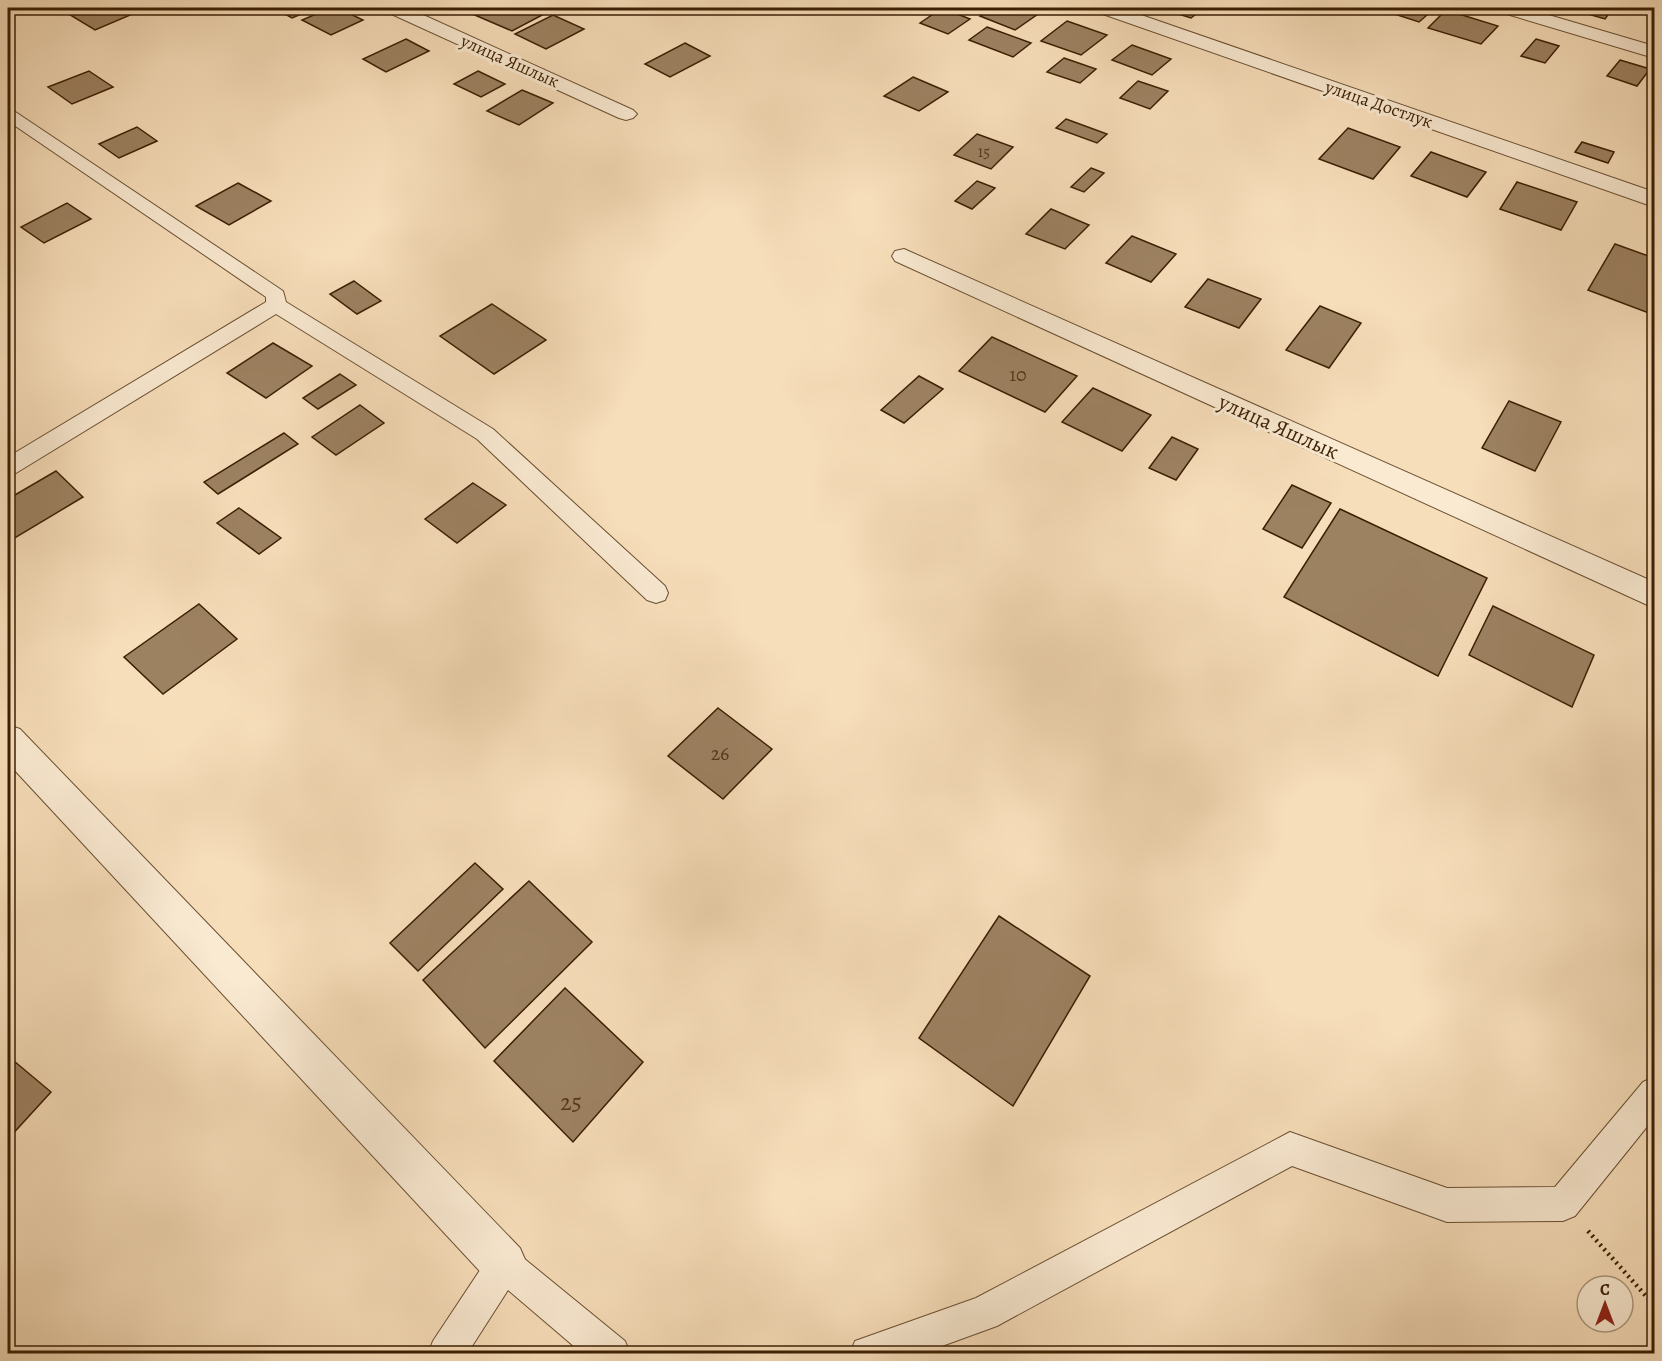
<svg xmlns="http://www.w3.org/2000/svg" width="1662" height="1361" font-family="Alegreya,serif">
	<rect width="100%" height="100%" fill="#f7deba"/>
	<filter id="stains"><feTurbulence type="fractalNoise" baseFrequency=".00333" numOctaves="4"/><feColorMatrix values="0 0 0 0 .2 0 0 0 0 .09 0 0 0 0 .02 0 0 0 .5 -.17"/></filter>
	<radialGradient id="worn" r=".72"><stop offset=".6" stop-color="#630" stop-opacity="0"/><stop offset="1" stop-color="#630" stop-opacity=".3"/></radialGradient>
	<g fill="#9d8262" stroke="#3b1f03" stroke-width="1.5">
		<polygon points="69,8 125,8 135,13 95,30 62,10"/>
		<polygon points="274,8 316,8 292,18"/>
		<polygon points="330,8 338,8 363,20 331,35 302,20"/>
		<polygon points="482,8 529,8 544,14 512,31 470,13"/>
		<polygon points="942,8 970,19 948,34 920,23"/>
		<polygon points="993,8 1030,8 1041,12 1015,30 980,16"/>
		<polygon points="1159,8 1204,8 1191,18"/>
		<polygon points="1389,8 1435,8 1419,22 1385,11"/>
		<polygon points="1567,8 1613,8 1605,19"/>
		<polygon points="1446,10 1498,26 1481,44 1428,28"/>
		<polygon points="553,15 584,29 546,49 515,34"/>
		<polygon points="1067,21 1107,35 1081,55 1041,41"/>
		<polygon points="987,27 1031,43 1013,57 969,40"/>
		<polygon points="406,39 429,51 386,72 363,59"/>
		<polygon points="1536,39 1559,46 1545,63 1521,56"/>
		<polygon points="685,43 710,56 670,77 645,64"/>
		<polygon points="1132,45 1171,59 1152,75 1112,60"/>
		<polygon points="1064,58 1096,69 1080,83 1047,72"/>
		<polygon points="1620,60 1650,69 1637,86 1607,76"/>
		<polygon points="89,71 113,87 72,104 48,87"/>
		<polygon points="478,71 505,84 481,97 454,84"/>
		<polygon points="913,77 948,92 919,111 884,96"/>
		<polygon points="1138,81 1168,91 1150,109 1120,98"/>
		<polygon points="522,90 553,103 519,125 487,111"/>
		<polygon points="1066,119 1107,134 1097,143 1056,128"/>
		<polygon points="137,127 157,141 119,158 99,144"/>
		<polygon points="1348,128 1400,147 1373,179 1319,159"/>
		<polygon points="977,134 1013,147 991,169 954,155"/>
		<polygon points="1582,142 1614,152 1608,163 1575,152"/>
		<polygon points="1431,152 1486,172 1467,197 1411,176"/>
		<polygon points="1091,168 1104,173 1084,192 1071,187"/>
		<polygon points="977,181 995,188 972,209 955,201"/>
		<polygon points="1517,182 1577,202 1561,230 1500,209"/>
		<polygon points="238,183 271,201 229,225 196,206"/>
		<polygon points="67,203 91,219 44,243 21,227"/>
		<polygon points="1051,209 1089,225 1065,249 1026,234"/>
		<polygon points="1132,236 1176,254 1151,282 1106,263"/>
		<polygon points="1615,244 1654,258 1654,315 1588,290"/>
		<polygon points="1208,279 1261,299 1239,328 1185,307"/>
		<polygon points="354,281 381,301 357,314 330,294"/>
		<polygon points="492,304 546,340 494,374 440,336"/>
		<polygon points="1320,306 1361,323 1329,368 1286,350"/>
		<polygon points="992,337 1077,376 1045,412 959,371"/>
		<polygon points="273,343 312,366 266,398 227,373"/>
		<polygon points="340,374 356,385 318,409 303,398"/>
		<polygon points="919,376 943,389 904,423 881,410"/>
		<polygon points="1093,388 1151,415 1122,451 1062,422"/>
		<polygon points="1509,401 1561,422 1535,471 1482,448"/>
		<polygon points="360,405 384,423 336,455 312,437"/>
		<polygon points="284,433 298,444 218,494 204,482"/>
		<polygon points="1172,437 1198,449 1176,480 1149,468"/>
		<polygon points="56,471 83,497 8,542 8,499"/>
		<polygon points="473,483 506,505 457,543 425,519"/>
		<polygon points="1292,485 1331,503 1302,548 1263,529"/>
		<polygon points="239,508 281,538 259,554 217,523"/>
		<polygon points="1340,509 1487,578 1438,676 1284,597"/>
		<polygon points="199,604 237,639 163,694 124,657"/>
		<polygon points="1493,606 1594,655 1572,707 1469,655"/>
		<polygon points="718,708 772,749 723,799 668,756"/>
		<polygon points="475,863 503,889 418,971 390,943"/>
		<polygon points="529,881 592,942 485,1048 423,980"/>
		<polygon points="999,916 1090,976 1013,1106 919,1038"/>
		<polygon points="565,988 643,1062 573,1142 494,1061"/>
		<polygon points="8,1056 51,1092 8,1139"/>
	</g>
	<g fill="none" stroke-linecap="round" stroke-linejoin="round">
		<g stroke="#6a4f31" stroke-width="2">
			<g id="service">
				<polygon points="8,109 14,111 283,291 286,302 493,429 665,586 668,593 665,600 656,603 647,600 477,439 276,314 16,473 8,475 8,457 266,302 266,297 8,121"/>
				<polygon points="1654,1077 1654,1118 1575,1216 1563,1221 1447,1222 1292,1166 997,1326 920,1354 850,1354 855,1341 976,1298 1290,1132 1447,1188 1555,1187 1643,1082"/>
				<polygon points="504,1247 516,1252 625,1341 630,1354 583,1354 508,1290 467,1354 428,1354 433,1341 492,1252"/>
			</g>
		</g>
		<g stroke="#6a4f31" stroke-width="2">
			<g id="minor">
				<polygon points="385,8 408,8 633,110 637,114 633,118 626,120 619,118 387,12"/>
				<polygon points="1095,8 1121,8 1654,192 1654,207 1097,12"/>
				<polygon points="1498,8 1525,8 1654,46 1654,58 1500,12"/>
				<polygon points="904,249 1654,582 1654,608 895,261 892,256 895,251"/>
			</g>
		</g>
		<g stroke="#6a4f31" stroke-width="2">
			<polygon id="tertiary" points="8,725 20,729 520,1248 527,1264 520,1280 504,1287 488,1280 8,763"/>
		</g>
		<polyline stroke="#3b1f03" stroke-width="4.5" stroke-dasharray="2 4" stroke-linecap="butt" points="1588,1231 1654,1305"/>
		<use href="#service" fill="#faead2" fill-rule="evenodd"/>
		<use href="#minor" fill="#faead2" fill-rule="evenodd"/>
		<use href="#tertiary" fill="#faead2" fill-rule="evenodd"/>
	</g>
	<g text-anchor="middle" stroke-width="6" stroke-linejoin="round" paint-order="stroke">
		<g font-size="16" fill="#54381b">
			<text x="984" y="157">15</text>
		</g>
		<g font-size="18" fill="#3b1f03" stroke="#faead2">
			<text transform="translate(510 61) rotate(24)" y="6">улица Яшлык</text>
			<text transform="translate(1379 104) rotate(19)" y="6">улица Достлук</text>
		</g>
		<g font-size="20" fill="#54381b">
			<text x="1018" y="381">10</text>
			<text x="720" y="760">26</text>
		</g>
		<g font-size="22" fill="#3b1f03" stroke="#faead2">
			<text transform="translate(1279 426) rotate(24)" y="8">улица Яшлык</text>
		</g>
		<g font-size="24" fill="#54381b">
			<text x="571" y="1110">25</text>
		</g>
	</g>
	<rect width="1662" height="1361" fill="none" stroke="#f7deba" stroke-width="30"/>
	<rect x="9" y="9" width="1644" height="1343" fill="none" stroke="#3b1f03" stroke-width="3"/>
	<rect x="15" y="15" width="1632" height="1331" fill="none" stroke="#3b1f03" stroke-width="1.5"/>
	<g transform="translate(1605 1304)"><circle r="28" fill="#faead2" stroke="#ae997f" stroke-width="1.5"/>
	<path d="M0-4.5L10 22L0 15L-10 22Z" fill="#8f2418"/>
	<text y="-9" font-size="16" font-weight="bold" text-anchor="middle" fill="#3b1f03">С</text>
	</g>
	<rect width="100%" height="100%" filter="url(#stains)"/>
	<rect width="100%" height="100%" fill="url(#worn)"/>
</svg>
